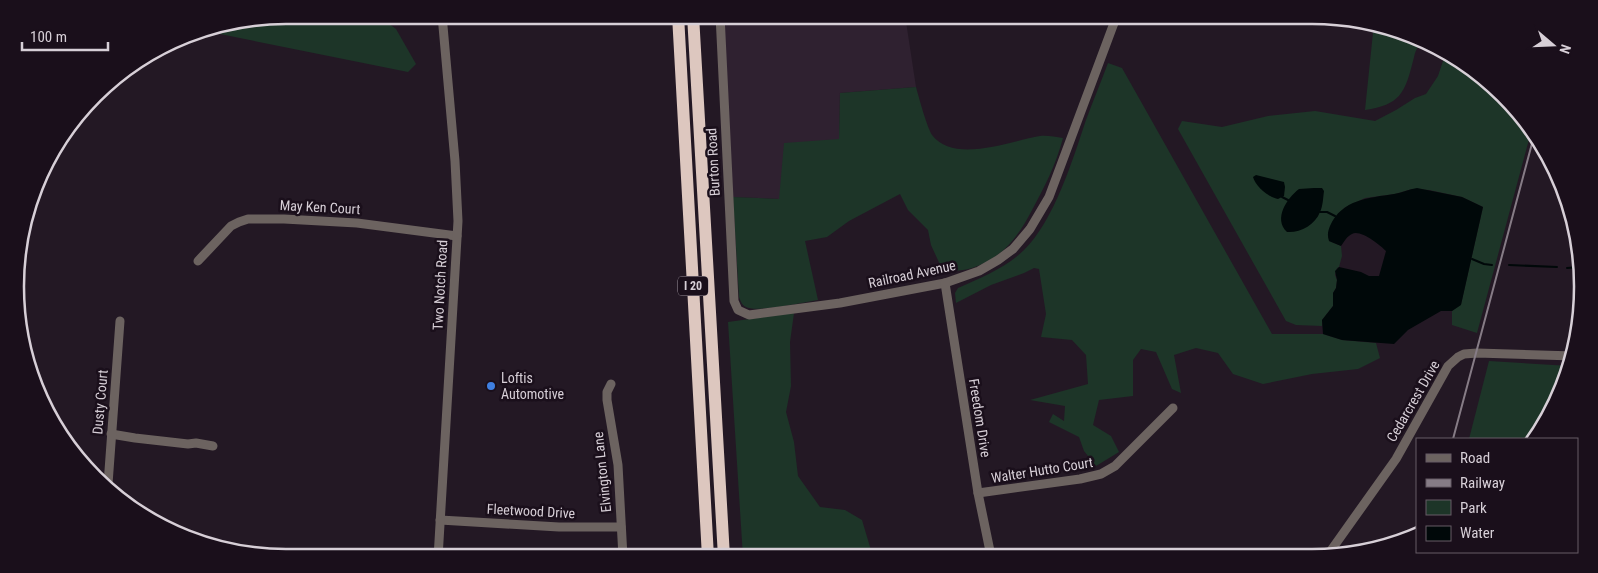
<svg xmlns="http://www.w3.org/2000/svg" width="1598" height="573" font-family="'Roboto Condensed',sans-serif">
	<rect width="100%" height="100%" fill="#231824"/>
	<polygon fill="#2f2130" points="723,15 905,15 916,87 840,93 839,139 779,199 733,197"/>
	<g fill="#1d3528">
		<polygon points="287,15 377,15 396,29 416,64 408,72 205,31"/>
		<path d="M1374,23L1382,24L1421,44C1415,49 1415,54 1413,61C1405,93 1400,105 1365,110Z"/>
		<polygon points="1445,55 1477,71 1531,132 1477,333 1452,325 1452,311 1461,304 1483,207 1462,197 1429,190 1412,189 1395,194 1365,198 1344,208 1329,241 1341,246 1342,256 1339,267 1337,268 1335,275 1337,280 1336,288 1333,293 1333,306 1322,320 1322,326 1296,325 1286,321 1178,129 1182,121 1222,127 1268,116 1315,111 1375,121 1396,110 1415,98 1426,94 1438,76"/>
		<path d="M1108,63L1122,68L1272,334H1323L1342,340L1376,343L1380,358L1358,369L1312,374L1263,384L1233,374L1218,353L1196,348L1174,355L1181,393L1172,389L1156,352L1141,349L1133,360V396L1099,400L1093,425L1111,436L1119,452L1096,466L1084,451L1079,437L1049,422L1053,414L1064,421L1065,406L1030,400L1088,384L1086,355L1072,340L1041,337L1046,314L1039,269L1034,268L1024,273L991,285L956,303L955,293L958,288C980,278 1006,268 1024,250C1054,221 1073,159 1086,120C1093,101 1101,82 1108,63Z"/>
		<path d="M916,87C919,98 927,127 932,135C954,164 1010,141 1040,136C1047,135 1055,137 1063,138C1055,167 1045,186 1031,212C1018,237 1001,259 972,268C961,271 953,272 942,269L931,245L928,230L908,210L900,194L849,221L827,237L805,241L818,300C805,302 756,313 746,307C742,305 741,302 739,297L733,197L779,199L784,143L839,139L840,93Z"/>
		<polygon points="794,313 790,342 791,386 786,412 794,442 798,476 820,507 845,510 862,520 873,557 743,557 728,322"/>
		<polygon points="1489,361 1570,366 1546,422 1533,439 1469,439"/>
	</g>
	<g fill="#000809">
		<path d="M1256,175L1284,182L1285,187L1284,196L1278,199C1268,197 1256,187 1253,177Z"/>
		<path d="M1314,188H1322L1324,191C1323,198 1323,206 1320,212C1315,225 1300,233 1287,232C1273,219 1287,198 1299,189Z"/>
		<path d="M1417,188L1462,197L1483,207L1461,305L1452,311H1441L1408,330L1394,344L1342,340L1323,334L1322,320L1333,306V293L1336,288L1337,280L1335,271L1339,267L1361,272L1369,276H1379L1386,251C1380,245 1360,229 1352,234C1347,236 1344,242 1341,246L1329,241C1327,235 1328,231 1330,226C1342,199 1369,198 1394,194C1402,193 1409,189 1417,188Z"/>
	</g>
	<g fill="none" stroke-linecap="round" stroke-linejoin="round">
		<g stroke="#000809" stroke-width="2">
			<polyline points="1282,197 1288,200"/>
			<polyline points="1320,212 1327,212 1335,216"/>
			<polyline points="1472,259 1484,264 1492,265"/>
			<polyline points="1509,265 1557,267"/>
			<polyline points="1567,268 1580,267"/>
		</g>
		<g stroke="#6c6360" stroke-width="9">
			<polyline points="720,15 734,301 738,310 749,315 840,303 945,283 979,271 998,260 1013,249 1030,229 1049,197 1117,15"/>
			<polyline points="198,261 231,226 239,222 248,219 284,219 357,223 457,236"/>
			<polyline points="945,283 978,493 991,556"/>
			<polyline points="611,384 607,392 607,400 618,465 623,557"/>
			<polyline points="111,434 135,438 188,444 196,443 213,446"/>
			<polyline points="108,484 120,321"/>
			<polyline points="978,493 1080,479 1101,474 1115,466 1173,408"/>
			<polyline points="440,520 559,527 621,527"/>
			<polyline points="1327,556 1396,459 1448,366 1458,357 1464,354 1477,353 1574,356"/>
			<polyline points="438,558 458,221 455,161 442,15"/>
		</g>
		<g stroke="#ddc7bf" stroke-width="12">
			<polyline points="678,15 708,557"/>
			<polyline points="693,15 724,557"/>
		</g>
		<polyline stroke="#867c86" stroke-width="2" points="1453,439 1534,136"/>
	</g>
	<circle fill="#3f7fe0" stroke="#1a0f1b" stroke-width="2" cx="491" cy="386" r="5"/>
	<g text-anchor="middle" stroke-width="5" stroke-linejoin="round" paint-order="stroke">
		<rect fill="#1a0f1b" stroke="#9e959f" stroke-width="1" x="678" y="276.5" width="30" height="19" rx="4"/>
		<g font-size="12" font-weight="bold" fill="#d7cfd7">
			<text x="693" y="290">I 20</text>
		</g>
		<g font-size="14" fill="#d7cfd7" stroke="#1a0f1b">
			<text transform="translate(713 162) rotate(-93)" y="5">Burton Road</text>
			<text transform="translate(320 207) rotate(3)" y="5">May Ken Court</text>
			<text transform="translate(912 274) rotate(-12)" y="5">Railroad Avenue</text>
			<text transform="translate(440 285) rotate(-87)" y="5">Two Notch Road</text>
			<text transform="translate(1413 401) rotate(-60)" y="5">Cedarcrest Drive</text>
			<text transform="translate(100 402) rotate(-85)" y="5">Dusty Court</text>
			<text transform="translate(980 418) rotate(81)" y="5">Freedom Drive</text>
			<text transform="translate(1042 470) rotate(-9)" y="5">Walter Hutto Court</text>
			<text transform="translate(602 472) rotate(-96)" y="5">Elvington Lane</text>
			<text transform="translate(531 511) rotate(3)" y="5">Fleetwood Drive</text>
		</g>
		<g font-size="14" fill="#d7cfd7" stroke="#1a0f1b" text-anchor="start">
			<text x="501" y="383">Loftis<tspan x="501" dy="16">Automotive</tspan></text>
		</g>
	</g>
	<path d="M0 0H1598V573H0ZM286 24H1312A262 262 0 0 1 1574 286V287A262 262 0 0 1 1312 549H286A262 262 0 0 1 24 287V286A262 262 0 0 1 286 24Z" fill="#1a0f1b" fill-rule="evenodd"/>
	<path fill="none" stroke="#d7cfd7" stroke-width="2.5" d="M286 24H1312A262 262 0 0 1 1574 286V287A262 262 0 0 1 1312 549H286A262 262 0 0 1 24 287V286A262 262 0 0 1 286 24Z"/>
	<rect x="1416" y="438" width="162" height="115" fill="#1a0f1b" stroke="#665c66"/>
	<rect x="1426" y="454" width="25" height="8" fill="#6c6360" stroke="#665c66"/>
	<text x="1460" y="463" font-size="15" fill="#d7cfd7">Road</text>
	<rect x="1426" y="479" width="25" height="8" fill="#867c86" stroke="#665c66"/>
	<text x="1460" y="488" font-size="15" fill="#d7cfd7">Railway</text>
	<rect x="1426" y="500" width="25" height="15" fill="#1d3528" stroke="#665c66"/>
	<text x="1460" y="513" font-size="15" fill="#d7cfd7">Park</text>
	<rect x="1426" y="526" width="25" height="15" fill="#000809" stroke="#665c66"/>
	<text x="1460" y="538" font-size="15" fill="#d7cfd7">Water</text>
	<g transform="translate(1553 45) rotate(109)" stroke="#1a0f1b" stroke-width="4" paint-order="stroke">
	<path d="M0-4L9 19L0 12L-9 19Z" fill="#d7cfd7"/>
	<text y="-8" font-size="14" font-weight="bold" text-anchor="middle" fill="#d7cfd7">N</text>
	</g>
	<path d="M22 42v8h86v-8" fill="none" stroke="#d7cfd7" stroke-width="2.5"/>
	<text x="30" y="42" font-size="15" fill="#d7cfd7" stroke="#1a0f1b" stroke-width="4" paint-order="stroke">100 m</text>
</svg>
